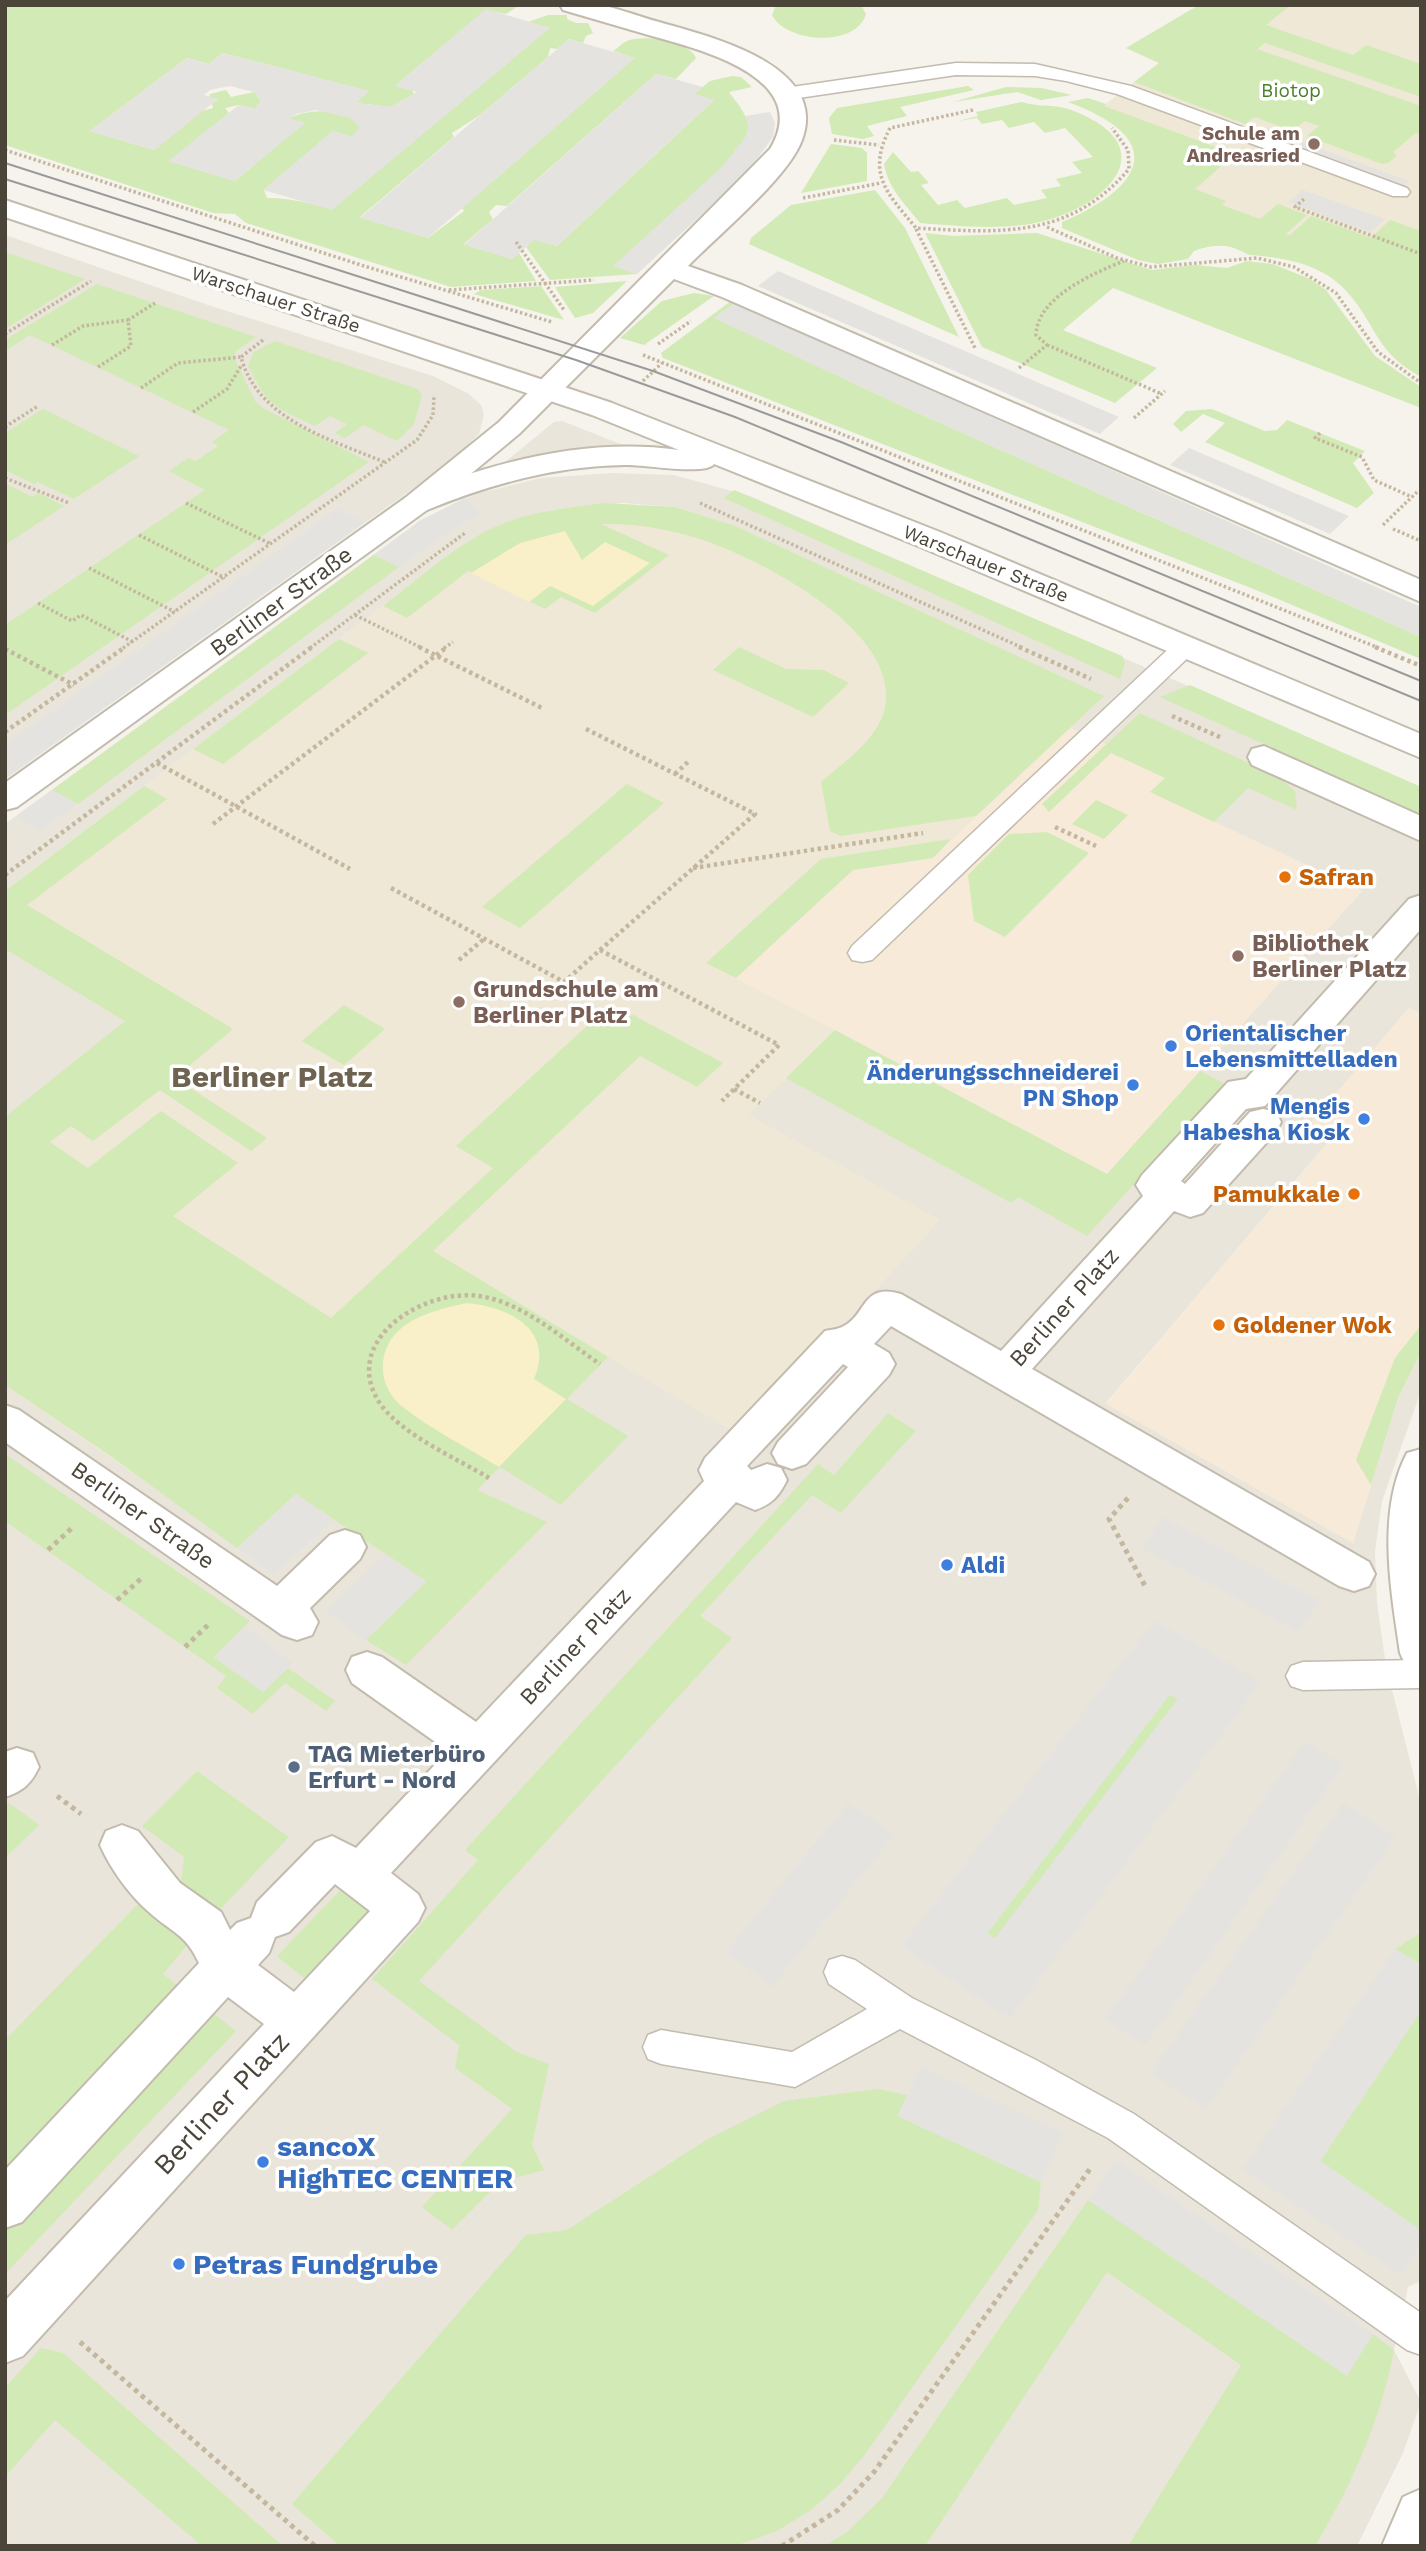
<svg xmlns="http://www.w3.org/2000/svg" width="1426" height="2551" font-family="'Work Sans',sans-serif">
	<rect width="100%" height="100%" fill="#f6f3ec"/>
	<g fill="#eae5da">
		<polygon points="5,235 214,307 433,376 469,394 481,405 484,415 479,434 449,463 5,779"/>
		<polygon points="562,421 628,447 505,462 554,422"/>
		<polygon points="612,473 674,475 750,496 1421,787 1421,1014 1409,1008 1305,1130 1328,1142 1106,1403 1353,1543 1398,1398 1421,1352 1421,1391 1382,1501 1375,1552 1377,1603 1386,1666 1421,1804 1421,2281 1408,2287 1394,2350 1421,2402 1403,2453 1357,2546 5,2546 5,1385 170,1498 518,1171 748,1115 835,1030 1107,1174 1362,891 1150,792 1169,773 1070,728 1103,696 733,525 675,507 624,503 551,510 502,524 464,545 5,891 5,824 421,520 476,494 540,478"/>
		<polygon points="5,924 177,1026 5,1168"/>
	</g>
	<g fill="#f7ead8">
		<polygon points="1070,728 1170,774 1151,792 1362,891 1107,1174 736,978 853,870 933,858"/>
		<polygon points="1409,1008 1421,1014 1421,1352 1398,1398 1353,1543 1106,1404 1327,1143 1305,1130"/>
	</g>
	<g fill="#efe8d6">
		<polygon points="1199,5 1421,5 1421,284 1181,194 1103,106 1159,63 1126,48"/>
		<polygon points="602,503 675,507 733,525 1104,696 933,858 853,870 736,978 835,1030 749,1115 940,1220 741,1436 433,1252 170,1498 5,1385 5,1168 177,1026 5,891 464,545 502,524 551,510"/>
	</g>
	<g fill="#d2eab5">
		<path d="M5,5H520L506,14L486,10L396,85L412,90L414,94L391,107L356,103L368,91L223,53L209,64L187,58L90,131L154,150L202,111L213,108L212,104L218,99L209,97L210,94L226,90L231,97L254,92L261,101L255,109L239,105L225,108L229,113L169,161L235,181L304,123L289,119C306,107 350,108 360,127L352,137L333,131L264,190L267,198C285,197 314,204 332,209L549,28L528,22L548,15H567V19L576,23H588L593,33L586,36L583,43L569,39L557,49L550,48L548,57L480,115L452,133L454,137L360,217L428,238L464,211L462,208L634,58L613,51C618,48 622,43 627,41C644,34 689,41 696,58L676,79L656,74L507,206L496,205L489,212L493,219L464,244L512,259L519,253L536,281L451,287L246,223L235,214L213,213L5,145Z"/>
		<path d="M776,5H861L866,14C856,48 786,43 772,15Z"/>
		<polygon points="1199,5 1290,5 1266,25 1353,55 1366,45 1421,64 1421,97 1265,43 1257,49 1421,106 1421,135 1416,133 1393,152 1397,156 1388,163 1382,164 1307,136 1319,126 1305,121 1292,131 1255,117 1245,124 1134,82 1159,63 1126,48"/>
		<path d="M732,76L741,77L752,87L729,92C736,102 751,118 748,131C742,160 640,242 614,266L637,274L550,280L526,247L534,239L557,246L713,101L694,94L710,81Z"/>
		<polygon points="968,86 974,90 900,107 907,116 867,126 874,136 863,139 832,134 829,118 837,108"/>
		<polygon points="1006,87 1041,88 1072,95 1041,100 1017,92 953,102"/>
		<path d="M1088,98L1106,104L1104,106L1235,154L1195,189L1226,201L1222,205L1260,219L1278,204L1307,215L1286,234L1290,235L1311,216L1371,238L1390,220L1421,231V377C1375,352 1378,327 1348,293C1323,264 1286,258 1251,255C1243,254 1249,254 1241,251C1227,243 1209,245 1194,251L1188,259L1158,264L1138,260L1062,228V222C1146,186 1168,139 1068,102Z"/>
		<path d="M1022,102C1041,108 1054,103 1074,111C1165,147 1108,205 1044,221C1005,231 959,226 920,223C905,204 888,188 884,164L893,152L911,172L918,171L929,183L921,185L938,205L957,200L965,208L1007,198L1014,205L1047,198L1041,190L1061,186L1056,179L1082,173L1072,162L1093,157L1065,128L1045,133L1034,122L1009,128L1002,120L982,124L977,118L958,121L978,116L976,112Z"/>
		<polygon points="831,144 862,148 867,153 867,181 801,193"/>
		<polygon points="875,190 905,228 959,337 749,244 751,238 791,205"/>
		<polygon points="925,233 953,236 1037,233 1152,270 1194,265 1227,268 1247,261 1273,264 1310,279 1326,290 1375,356 1421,387 1421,408 1113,288 1063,330 1157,368 1115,403 982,347"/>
		<polygon points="5,252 85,279 5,329"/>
		<polygon points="627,281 593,313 575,318 555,287"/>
		<polygon points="97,284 256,337 236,351 234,357 255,401 263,408 369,462 5,715 5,625 205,490 169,471 188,458 196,461 218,446 212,442 229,430 30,335 5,351 5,340"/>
		<polygon points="541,286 564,320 474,294 481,290"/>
		<polygon points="694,293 714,296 644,345 620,338 662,301"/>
		<polygon points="731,301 735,303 715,318 898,404 1421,637 1421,659 1256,590 663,358 661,353"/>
		<path d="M275,341L418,389L422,396L414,424L397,441L364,425L345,438L335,433L347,424L330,416L315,426C273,405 270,409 248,366L254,352Z"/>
		<polygon points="43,409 139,456 74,499 38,482 34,484 5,470 5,433"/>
		<polygon points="1212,409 1265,431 1277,430 1287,420 1365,451 1353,463 1374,493 1357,508 1205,442 1225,423 1203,414 1181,432 1173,424 1186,411"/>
		<polygon points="5,483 32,497 38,493 64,506 5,545"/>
		<polygon points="734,490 1122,656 1125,662 1120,679 724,498"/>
		<path d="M602,503L675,507L733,525L1104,696L976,816L841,836L830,831L821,782C844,762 879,739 885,707C901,630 758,558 700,539C668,529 635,523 601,524L669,555L595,613L561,597L545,609L468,571L407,618L383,606C420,578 458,542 502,524C534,511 569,508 602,503Z"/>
		<polygon points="374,555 399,567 78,804 52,790"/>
		<polygon points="339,639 368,653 223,764 193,749"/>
		<polygon points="739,647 786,669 823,670 849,683 813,717 713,670"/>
		<polygon points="1190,685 1421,787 1421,815 1160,697"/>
		<polygon points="1140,713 1277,776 1295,791 1297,810 1248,788 1214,822 1150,792 1165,778 1111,753 1049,812 1042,804"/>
		<polygon points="627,784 664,803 520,928 482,907"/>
		<polygon points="144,786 167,799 27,905 233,1029 175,1078 267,1138 251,1151 160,1090 93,1141 71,1126 50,1142 88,1168 161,1111 238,1163 173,1216 331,1318 493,1168 456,1146 587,1026 633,1015 723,1063 697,1087 640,1056 433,1251 608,1357 567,1399 628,1436 561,1505 500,1467 477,1490 547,1522 406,1665 366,1640 426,1581 296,1494 237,1548 109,1455 5,1385 5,1117 125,1021 5,949 5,891"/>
		<polygon points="1096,800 1128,815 1104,839 1072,824"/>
		<polygon points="1047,832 1089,853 1005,937 974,921 968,875 1009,834"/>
		<polygon points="951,839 933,858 853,870 736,978 706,963 821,859"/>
		<polygon points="344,1005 385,1029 344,1065 302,1041"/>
		<polygon points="835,1030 1107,1174 1200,1071 1225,1084 1087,1236 1018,1197 1011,1203 786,1078"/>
		<polygon points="1421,1325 1421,1352 1398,1398 1371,1485 1356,1460 1395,1358"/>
		<polygon points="888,1413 916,1431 841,1513 812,1495 700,1616 732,1638 419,1981 517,2052 549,2064 532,2145 544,2170 500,2182 452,2230 422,2207 512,2109 455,2068 459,2045 372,1979 478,1860 465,1850 818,1464 834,1475"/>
		<polygon points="5,1454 250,1621 214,1657 263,1692 288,1668 335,1701 326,1711 285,1683 253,1714 217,1688 226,1676 5,1521"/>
		<polygon points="1170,1694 1178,1699 995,1939 987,1933"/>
		<polygon points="197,1771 289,1837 214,1916 180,1890 184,1857 142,1826"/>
		<polygon points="9,1803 39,1825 5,1858 5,1807"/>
		<polygon points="350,1880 380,1904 309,1982 277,1956"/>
		<polygon points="140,1902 189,1943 163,1974 236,2031 5,2274 5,2040"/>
		<polygon points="1421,1933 1421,1964 1395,1949"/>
		<polygon points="1421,2011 1421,2230 1320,2161"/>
		<polygon points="878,2089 907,2095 898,2116 1041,2182 1038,2210 863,2457 840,2484 811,2510 777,2531 735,2546 340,2546 292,2504 526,2235 567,2230 706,2140 784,2101"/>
		<path d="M1088,2200L1346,2375L1373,2334L1394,2350C1381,2419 1352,2485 1315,2546H1128L1241,2365L1107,2272L925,2546H824L847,2532L882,2498Z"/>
		<polygon points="41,2348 63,2353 283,2546 202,2546 55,2420 5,2477 5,2388"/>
	</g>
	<g fill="#f9efc9">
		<polygon points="565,531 582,560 605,542 650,563 593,606 550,586 529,602 471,573 520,543"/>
		<path d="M467,1303C510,1307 555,1330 534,1379L566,1399L499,1467C468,1448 432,1430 403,1407C392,1399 383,1384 383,1370C382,1323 429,1311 467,1303Z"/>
	</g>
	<g fill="#e5e3e0" fill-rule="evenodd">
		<polygon points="486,9 550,28 332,210 263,190 333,131 352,137 360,127 350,118 316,110 296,114 290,119 305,123 235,181 168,161 239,105 255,109 261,101 254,92 230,86 210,90 204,95 218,99 154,150 90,131 187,58 209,64 223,53 369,91 356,103 391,107 417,92 395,86"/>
		<polygon points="569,39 635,58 428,238 360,218"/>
		<polygon points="656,74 703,87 695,94 714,100 557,246 534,240 512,259 464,245"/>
		<polygon points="770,112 775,123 773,137 747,173 637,274 613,266 722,167 747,135 748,123 745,116"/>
		<polygon points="1262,127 1409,181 1402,187 1254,132"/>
		<polygon points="1303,190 1385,219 1370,232 1288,202"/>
		<polygon points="778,271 1119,417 1100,434 758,286"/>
		<polygon points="735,303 1421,607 1421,637 898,404 714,318"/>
		<polygon points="1189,448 1349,516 1330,534 1170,465"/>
		<polygon points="465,498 480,515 459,525 399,567 374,555 421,520"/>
		<polygon points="337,509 365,522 5,779 5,745"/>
		<polygon points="52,790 78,804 40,831 16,816"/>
		<polygon points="296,1494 333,1520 274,1575 237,1548"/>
		<polygon points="1163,1517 1320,1601 1298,1632 1142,1548"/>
		<polygon points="386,1554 426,1582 366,1640 326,1612"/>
		<path d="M1155,1620L1261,1682L1010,2019L901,1946ZM1169,1695L1178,1699L995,1938L987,1934Z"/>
		<polygon points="244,1627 293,1663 263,1692 214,1657"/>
		<polygon points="1305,1741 1344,1764 1146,2045 1105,2019"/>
		<polygon points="848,1803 895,1834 772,1987 726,1952"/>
		<polygon points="1343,1803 1396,1836 1206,2109 1150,2073"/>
		<polygon points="1395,1949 1421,1964 1421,2011 1320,2161 1421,2230 1421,2245 1401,2276 1242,2169"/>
		<polygon points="921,2067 1063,2132 1041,2182 897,2116"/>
		<polygon points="1116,2161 1373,2334 1347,2376 1088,2200"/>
	</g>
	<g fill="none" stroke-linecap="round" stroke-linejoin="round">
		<g stroke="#c2bbae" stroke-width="3">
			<g id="service">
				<polygon points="956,63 1035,64 1131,86 1407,188 1410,192 1407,196 1393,196 1117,94 1066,81 1035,76 956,75 785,100 775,94 785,88"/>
				<polygon points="1187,637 1196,640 1199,645 1196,650 872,960 862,962 852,960 848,953 852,946 1178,640"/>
				<polygon points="1421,1660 1421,1688 1303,1690 1291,1686 1286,1676 1291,1666 1303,1662"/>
				<polygon points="842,1956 855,1960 912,1998 1036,2060 1134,2114 1421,2313 1421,2355 1407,2350 1108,2138 900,2029 795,2087 661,2064 648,2059 643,2047 648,2035 661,2030 792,2052 867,2009 829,1984 824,1972 829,1960"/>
			</g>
		</g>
		<g stroke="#c2bbae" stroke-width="4">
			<g id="pedestrian">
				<polygon points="1264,746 1421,816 1421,841 1252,765 1248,757 1252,749"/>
				<path d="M1421,895V929L1265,1106L1246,1109L1181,1181L1185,1184L1250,1112L1263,1109L1276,1112L1281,1122L1276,1132L1203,1213L1190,1217L1174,1211L1032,1369L1369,1562L1375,1574L1369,1586L1354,1591L1339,1586L891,1326L874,1344L889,1353L895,1364L889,1375L806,1464L792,1469L778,1464L772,1453L778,1442L848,1367L843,1364L747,1466L751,1470L767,1464L781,1468L787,1480C779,1496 772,1504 755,1510L736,1502L391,1873L418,1894L425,1908L418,1922L23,2356L5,2363V2301L264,2024L228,1997L22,2222L5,2228V2170L199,1963C185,1933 172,1933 149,1912C130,1896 110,1868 100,1845L106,1831L122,1825L138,1831L180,1883L221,1912L230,1930L237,1923L251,1918L257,1902L316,1842L332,1836L356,1848L448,1751L352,1683L346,1670L352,1657L367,1652L382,1657L476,1722L704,1481L699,1470L705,1458L825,1331C830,1330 838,1329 842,1327C867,1316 861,1282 901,1294L1001,1351L1143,1196L1136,1185L1142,1175L1228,1082L1246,1079L1409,899ZM335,1884L370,1911L294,1992L258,1965L269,1953L275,1937L289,1932Z"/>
			</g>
		</g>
		<g stroke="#c2bbae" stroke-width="4">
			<g id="minor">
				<path d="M560,5C572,5 585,4 597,5C617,7 639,17 659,22C707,36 830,64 802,140C788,178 718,235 688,266L742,285L1421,580V602L722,297L674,279L519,434L427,510L17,807L5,810V783L405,498L499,422L770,149C814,77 698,49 652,36C622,27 593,19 563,10Z"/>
				<polygon points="5,1405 19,1410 277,1586 330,1535 345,1530 360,1535 366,1547 360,1559 310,1608 318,1622 312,1635 297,1640 282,1635 5,1442"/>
				<path d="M1421,1449V1671L1406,1666L1400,1653C1391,1591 1376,1512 1407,1453Z"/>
				<path d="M17,1748L33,1753L39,1767C31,1784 23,1791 5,1797V1752Z"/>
				<polygon points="1421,2489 1421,2546 1382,2546 1403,2497"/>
			</g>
		</g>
		<g stroke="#c2bbae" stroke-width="4">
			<path id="tertiary" d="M5,200L612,403L940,532L1421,734V758L918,546L714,464C705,476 643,464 625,465C555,466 491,484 427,510L416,513L405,510L401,504L405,498C491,462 586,437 679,450L592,415L5,217Z"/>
		</g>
		<g stroke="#c4b79f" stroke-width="3.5" stroke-dasharray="2.5 2.5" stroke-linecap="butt">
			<path d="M973,110L890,128C866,174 887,193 916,228C1001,233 1069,239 1129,169L1128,150L1112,128"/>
			<polyline points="834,140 879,145"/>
			<polyline points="5,150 364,266 552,322"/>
			<polyline points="803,198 881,183"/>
			<polyline points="1304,199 1295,207 1421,254"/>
			<polyline points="1047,227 1117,258 1151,267 1257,258 1294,267 1336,293 1378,352 1421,383"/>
			<polyline points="916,229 976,350"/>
			<polyline points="516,242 564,310"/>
			<polyline points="449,290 594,280"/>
			<polyline points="5,334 91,281"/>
			<path d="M263,340L241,357C258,420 330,439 384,462"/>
			<polyline points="658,344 691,321"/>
			<polyline points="52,345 83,326 128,320"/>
			<polyline points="1047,345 1162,394"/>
			<polyline points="643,355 1379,648"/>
			<polyline points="98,367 131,346 128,320 155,303"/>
			<path d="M1019,368L1047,345L1036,335C1037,297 1094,273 1124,261"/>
			<polyline points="643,381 662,363"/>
			<polyline points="141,388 178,363 241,357"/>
			<polyline points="193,412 227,389 241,366"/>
			<polyline points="1134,418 1165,391"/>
			<polyline points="5,427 38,406"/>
			<polyline points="1320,433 1315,438 1362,457 1374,480 1412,497"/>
			<polyline points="5,478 69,503"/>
			<polyline points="186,503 271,544"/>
			<polyline points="700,503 1023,648"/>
			<polyline points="1383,525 1417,492"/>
			<polyline points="1393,529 1421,541"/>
			<polyline points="139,535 225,578"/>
			<polyline points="89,568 175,612"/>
			<polyline points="38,603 72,621 81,615 133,642"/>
			<polyline points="355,615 422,648"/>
			<polyline points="123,648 417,440 433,415 434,396"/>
			<polyline points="310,648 465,533"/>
			<polyline points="444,648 453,642"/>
		</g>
		<g stroke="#c4b79f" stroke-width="4.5" stroke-dasharray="3.5 3.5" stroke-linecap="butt">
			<polyline points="419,647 542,708"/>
			<polyline points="1019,647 1091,679"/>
			<polyline points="1375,647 1421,666"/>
			<polyline points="5,649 74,685"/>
			<polyline points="1172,716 1222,738"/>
			<polyline points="586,729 755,814 600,950"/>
			<polyline points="5,732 125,647"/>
			<polyline points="157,763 350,869"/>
			<polyline points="675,774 690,760"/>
			<polyline points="213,824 447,647"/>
			<polyline points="1055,827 1096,846"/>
			<polyline points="693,868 923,833"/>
			<polyline points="5,875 312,647"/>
			<polyline points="391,888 564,982 600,950 779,1045 722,1101"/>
			<polyline points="459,960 484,939"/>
			<polyline points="734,1089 760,1103"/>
			<path d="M489,1478C456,1458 400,1434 379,1402C340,1340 424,1288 479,1296C523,1302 564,1340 600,1364"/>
		</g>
		<g stroke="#c4b79f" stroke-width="5" stroke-dasharray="4.5 4.5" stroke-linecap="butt">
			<polyline points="1128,1498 1109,1519 1145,1586"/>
			<polyline points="48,1550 73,1527"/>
			<polyline points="117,1600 143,1577"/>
			<polyline points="185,1647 210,1623"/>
			<polyline points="57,1796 81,1814"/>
			<polyline points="80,2342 315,2546"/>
			<polyline points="782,2546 838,2510 874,2472 1092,2166"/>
		</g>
		<use href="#service" fill="#fff" fill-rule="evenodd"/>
		<use href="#pedestrian" fill="#fff" fill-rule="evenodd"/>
		<use href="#minor" fill="#fff" fill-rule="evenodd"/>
		<use href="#tertiary" fill="#fff" fill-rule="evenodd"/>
		<g stroke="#9a9a9a" stroke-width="2">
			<polyline points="5,163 653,371 841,442 1421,681"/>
			<polyline points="5,179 576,360 735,417 1421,701"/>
		</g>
	</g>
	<g fill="#8d6e63" stroke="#fff" stroke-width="2.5">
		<circle cx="1314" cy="144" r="7"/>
		<circle cx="1238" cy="956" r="7"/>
		<circle cx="459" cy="1002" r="7"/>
	</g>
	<g fill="#e8710a" stroke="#fff" stroke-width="2.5">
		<circle cx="1285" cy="877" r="7"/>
		<circle cx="1354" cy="1194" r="7"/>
		<circle cx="1219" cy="1325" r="7"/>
	</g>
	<g fill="#3f7fe0" stroke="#fff" stroke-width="2.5">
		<circle cx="1171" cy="1046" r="7"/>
		<circle cx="1133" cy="1085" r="7"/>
		<circle cx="1364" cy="1119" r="7"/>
		<circle cx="947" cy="1565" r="7"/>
		<circle cx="263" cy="2162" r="7"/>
		<circle cx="179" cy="2264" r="7"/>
	</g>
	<circle fill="#5c6f8a" stroke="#fff" stroke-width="2.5" cx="294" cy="1767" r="7"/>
	<g text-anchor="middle" stroke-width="7" stroke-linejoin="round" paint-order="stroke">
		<g font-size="19" fill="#4a7f2a" stroke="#fff">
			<text x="1291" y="97">Biotop</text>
		</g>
		<g font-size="19" font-weight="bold" fill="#785e54" stroke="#fff" text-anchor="end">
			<text x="1300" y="140">Schule am<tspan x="1300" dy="22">Andreasried</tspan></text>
		</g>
		<g font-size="19" fill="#4b4439" stroke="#fff">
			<text transform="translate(276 299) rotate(18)" y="7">Warschauer Straße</text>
			<text transform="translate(986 563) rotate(22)" y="7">Warschauer Straße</text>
		</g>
		<g font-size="23" fill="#4b4439" stroke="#fff">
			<text transform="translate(281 601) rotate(-36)" y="8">Berliner Straße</text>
			<text transform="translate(1064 1307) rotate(-48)" y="8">Berliner Platz</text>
			<text transform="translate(143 1515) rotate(35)" y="8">Berliner Straße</text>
			<text transform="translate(575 1646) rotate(-47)" y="8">Berliner Platz</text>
		</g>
		<g font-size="23" font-weight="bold" fill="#c56008" stroke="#fff" text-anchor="start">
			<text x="1299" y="885">Safran</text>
			<text x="1340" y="1202" text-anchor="end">Pamukkale</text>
			<text x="1233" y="1333">Goldener Wok</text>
		</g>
		<g font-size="23" font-weight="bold" fill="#785e54" stroke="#fff" text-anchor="start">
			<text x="1252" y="951">Bibliothek<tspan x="1252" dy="26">Berliner Platz</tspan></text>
			<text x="473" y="997">Grundschule am<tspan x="473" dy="26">Berliner Platz</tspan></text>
		</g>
		<g font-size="23" font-weight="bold" fill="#366cbe" stroke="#fff" text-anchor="start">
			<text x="1185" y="1041">Orientalischer<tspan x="1185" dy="26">Lebensmittelladen</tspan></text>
			<text x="1119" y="1080" text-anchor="end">Änderungsschneiderei<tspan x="1119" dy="26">PN Shop</tspan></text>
			<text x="1350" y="1114" text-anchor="end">Mengis<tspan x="1350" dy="26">Habesha Kiosk</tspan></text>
			<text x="961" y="1573">Aldi</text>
		</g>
		<g font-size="23" font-weight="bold" fill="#4e5e75" stroke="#fff" text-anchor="start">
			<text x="308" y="1762">TAG Mieterbüro<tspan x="308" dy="26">Erfurt - Nord</tspan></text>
		</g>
		<g font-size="28" fill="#4b4439" stroke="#fff">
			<text transform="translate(221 2103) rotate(-47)" y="10">Berliner Platz</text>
		</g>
		<g font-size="28" font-weight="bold" fill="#366cbe" stroke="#fff" text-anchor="start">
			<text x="277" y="2156">sancoX<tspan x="277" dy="32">HighTEC CENTER</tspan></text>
			<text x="193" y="2274">Petras Fundgrube</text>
		</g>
		<g font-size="30" font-weight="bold" fill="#6e6250" stroke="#fff">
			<text x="272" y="1087">Berliner Platz</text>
		</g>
	</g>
	<rect width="1426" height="2551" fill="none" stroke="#4b4439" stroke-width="14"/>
</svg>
